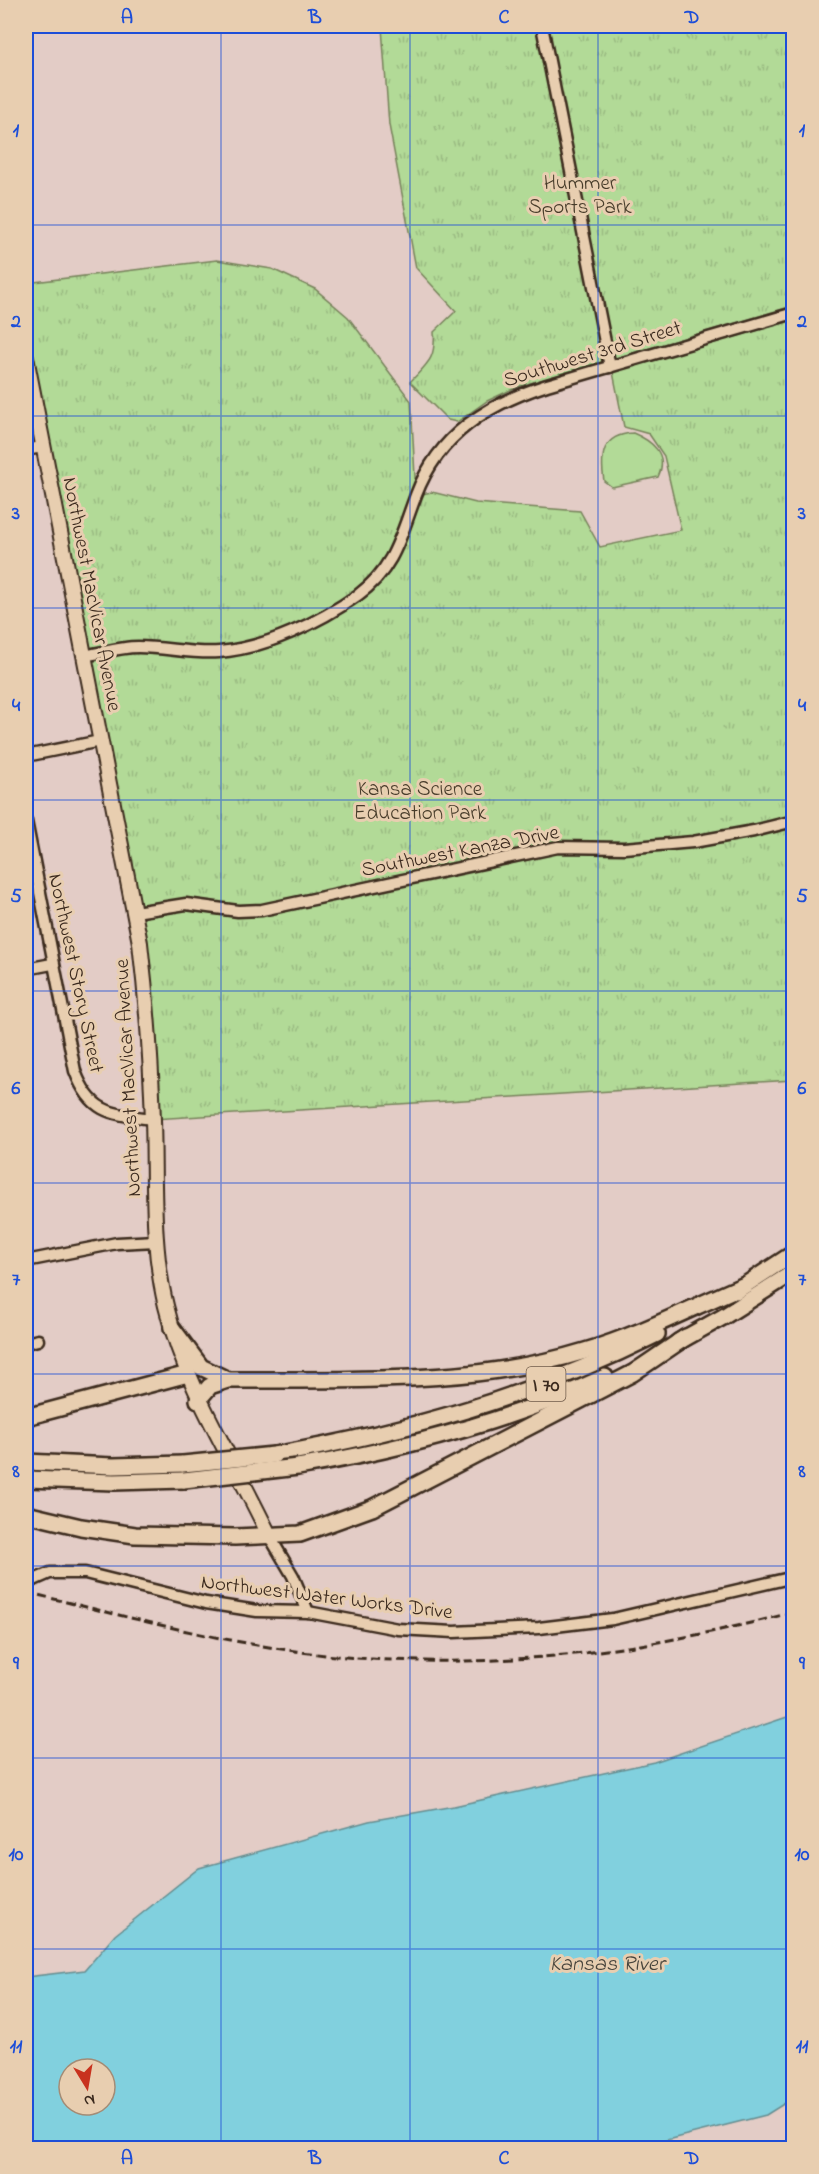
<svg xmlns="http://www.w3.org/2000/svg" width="819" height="2174" font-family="'Indie Flower',sans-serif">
	<defs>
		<pattern id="park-tufts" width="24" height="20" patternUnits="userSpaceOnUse" patternTransform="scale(1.5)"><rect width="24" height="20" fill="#b2da97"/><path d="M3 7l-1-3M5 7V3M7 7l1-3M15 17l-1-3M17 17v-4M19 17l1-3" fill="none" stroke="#9abb82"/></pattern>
	</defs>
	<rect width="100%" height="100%" fill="#e3ccc6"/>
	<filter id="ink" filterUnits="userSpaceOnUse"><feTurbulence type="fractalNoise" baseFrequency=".0167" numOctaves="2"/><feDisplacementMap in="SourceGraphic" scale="12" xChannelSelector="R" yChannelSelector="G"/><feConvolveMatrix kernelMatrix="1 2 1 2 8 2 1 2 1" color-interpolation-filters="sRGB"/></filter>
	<g filter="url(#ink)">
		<path fill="#b2da97" stroke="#76825a" stroke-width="1.5" d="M633,433C652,441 669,454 658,477L612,487L604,481C600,455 602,435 633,433Z"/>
		<g fill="url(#park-tufts)" stroke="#76825a" stroke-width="1.5">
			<path d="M391,26H793V306L517,387L487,401L457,422L448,420L410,382C428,363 436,359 434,332L456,311L416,268L389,125L382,27Z"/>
			<polygon points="217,260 272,269 315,289 348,317 411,401 416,495 432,492 476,503 580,511 600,547 681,530 664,456 649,434 624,427 613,372 793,320 793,1080 153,1119 135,912 26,354 26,283"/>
		</g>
		<path fill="#81d0de" stroke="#658e91" stroke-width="1.5" fill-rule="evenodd" d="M793,1715V2098L766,2115L635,2148H26V1977L85,1970L115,1935L199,1868L369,1821L454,1806L654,1762ZM69,2069H105V2105H69Z"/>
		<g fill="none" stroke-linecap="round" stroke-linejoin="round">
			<g stroke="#3b2a1e" stroke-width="15">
				<g id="minor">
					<polyline points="542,26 610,367"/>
					<polyline points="26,450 42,447"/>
					<path d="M84,656C101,653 120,647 138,647C165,647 192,654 219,652C266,648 320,622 358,595C395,568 401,534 416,495C439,434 488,404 547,385L794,313"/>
					<polyline points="26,756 100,741"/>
					<path d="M26,821L75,1071C91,1114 111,1114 153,1119"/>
					<polyline points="135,912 186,904 238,911 262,910 558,847 624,848 693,842 754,831 794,821"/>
					<polyline points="26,969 52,964"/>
					<polyline points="26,1261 117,1243 156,1241"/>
					<polyline points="26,1343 38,1340"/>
					<polyline points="270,1537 293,1576 308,1612"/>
					<polyline points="34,1580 50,1573 85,1573 206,1603 257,1611 308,1612 398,1629 454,1632 539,1628 613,1619 794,1577"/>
				</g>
			</g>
			<g stroke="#3b2a1e" stroke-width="18">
				<path id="major" d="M26,357L140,943C147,1002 151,1061 153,1120C155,1182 151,1245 166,1306C186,1390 234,1460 270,1537"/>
			</g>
			<g stroke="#3b2a1e" stroke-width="20">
				<g id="highway">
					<polyline points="736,1291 794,1253"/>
					<path d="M172,1328L201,1367L228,1380C347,1379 471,1386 585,1351C640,1335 692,1307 745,1285"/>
					<polyline points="678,1342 723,1317 794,1272"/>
					<polyline points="198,1400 210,1386 228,1380"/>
					<polyline points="26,1417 188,1374"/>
					<path d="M274,1455C410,1431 533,1396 657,1334"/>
					<polyline points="26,1462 113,1466 183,1464"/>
					<path d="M298,1467C403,1449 508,1422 605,1377"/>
					<polyline points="26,1479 114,1482 184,1480"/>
					<polyline points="26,1514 81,1527 135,1535 235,1537 300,1534 372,1508 633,1373 686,1337"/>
				</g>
			</g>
			<use href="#minor" stroke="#e8ceb0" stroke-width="10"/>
			<use href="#major" stroke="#e8ceb0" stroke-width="14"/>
			<use href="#highway" stroke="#e8ceb0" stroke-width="15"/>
			<path stroke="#3b2a1e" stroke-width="3" stroke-dasharray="9 4.5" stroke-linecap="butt" d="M26,1592C140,1620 255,1652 372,1659C516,1668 655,1649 794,1612"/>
			<g stroke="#3b2a1e" stroke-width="20" stroke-linecap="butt">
				<g id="highway-bridge">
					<polyline points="183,1464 274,1455"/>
					<polyline points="184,1480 298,1467"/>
				</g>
			</g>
			<use href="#highway-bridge" stroke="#e8ceb0" stroke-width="15"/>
		</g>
	</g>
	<path fill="none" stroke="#1d4ed8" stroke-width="1.5" stroke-opacity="0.55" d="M221,26V2148M410,26V2148M598,26V2148M26,225H794M26,416H794M26,608H794M26,800H794M26,991H794M26,1183H794M26,1374H794M26,1566H794M26,1758H794M26,1949H794"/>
	<g text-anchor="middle" stroke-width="6" stroke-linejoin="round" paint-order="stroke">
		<rect fill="#e8ceb0" stroke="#6f5b4a" stroke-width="1.5" x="526.5" y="1367" width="39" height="34" rx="4.5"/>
		<g font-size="20" font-weight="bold" fill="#3b2a1e">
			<text x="546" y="1391">I 70</text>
		</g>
		<g font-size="21" fill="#473c2a" stroke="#e8ceb0">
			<text x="580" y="189">Hummer<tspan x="580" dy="24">Sports Park</tspan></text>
			<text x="420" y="795">Kansa Science<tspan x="420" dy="24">Education Park</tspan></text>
		</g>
		<g font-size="21" fill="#3b2a1e" stroke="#e8ceb0">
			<text transform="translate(592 353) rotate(-17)" y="7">Southwest 3rd Street</text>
			<text transform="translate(93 594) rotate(79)" y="7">Northwest MacVicar Avenue</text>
			<text transform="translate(460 850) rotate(-11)" y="7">Southwest Kanza Drive</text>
			<text transform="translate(77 973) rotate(78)" y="7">Northwest Story Street</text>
			<text transform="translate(127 1078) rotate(-93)" y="7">Northwest MacVicar Avenue</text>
			<text transform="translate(327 1596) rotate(7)" y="7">Northwest Water Works Drive</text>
		</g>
		<g font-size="22" font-style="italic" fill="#46433b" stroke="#e8ceb0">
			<text x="607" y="1970">Kansas River</text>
		</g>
	</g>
	<rect width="819" height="2174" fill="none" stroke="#e8ceb0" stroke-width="66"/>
	<g transform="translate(87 2087) rotate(169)"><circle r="28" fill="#e8ceb0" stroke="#a38c76" stroke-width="1.5"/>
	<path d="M0-4.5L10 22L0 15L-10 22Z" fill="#c8321e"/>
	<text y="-9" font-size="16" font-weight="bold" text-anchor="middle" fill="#3b2a1e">N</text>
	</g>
	<rect x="33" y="33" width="753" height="2108" fill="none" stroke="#1d4ed8" stroke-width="2"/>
	<g font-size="20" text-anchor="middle" font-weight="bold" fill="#1d4ed8">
		<text x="127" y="23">A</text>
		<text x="315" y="23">B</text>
		<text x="504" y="23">C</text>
		<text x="692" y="23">D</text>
		<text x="16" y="136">1</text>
		<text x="802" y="136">1</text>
		<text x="16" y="327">2</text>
		<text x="802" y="327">2</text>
		<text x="16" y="519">3</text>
		<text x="802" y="519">3</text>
		<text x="16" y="711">4</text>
		<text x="802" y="711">4</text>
		<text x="16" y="902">5</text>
		<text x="802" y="902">5</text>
		<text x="16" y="1094">6</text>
		<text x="802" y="1094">6</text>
		<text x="16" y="1285">7</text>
		<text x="802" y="1285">7</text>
		<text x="16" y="1477">8</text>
		<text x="802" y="1477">8</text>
		<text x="16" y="1669">9</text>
		<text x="802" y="1669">9</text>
		<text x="16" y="1860">10</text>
		<text x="802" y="1860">10</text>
		<text x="16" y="2052">11</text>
		<text x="802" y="2052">11</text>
		<text x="127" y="2164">A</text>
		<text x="315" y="2164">B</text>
		<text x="504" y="2164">C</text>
		<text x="692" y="2164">D</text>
	</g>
</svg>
